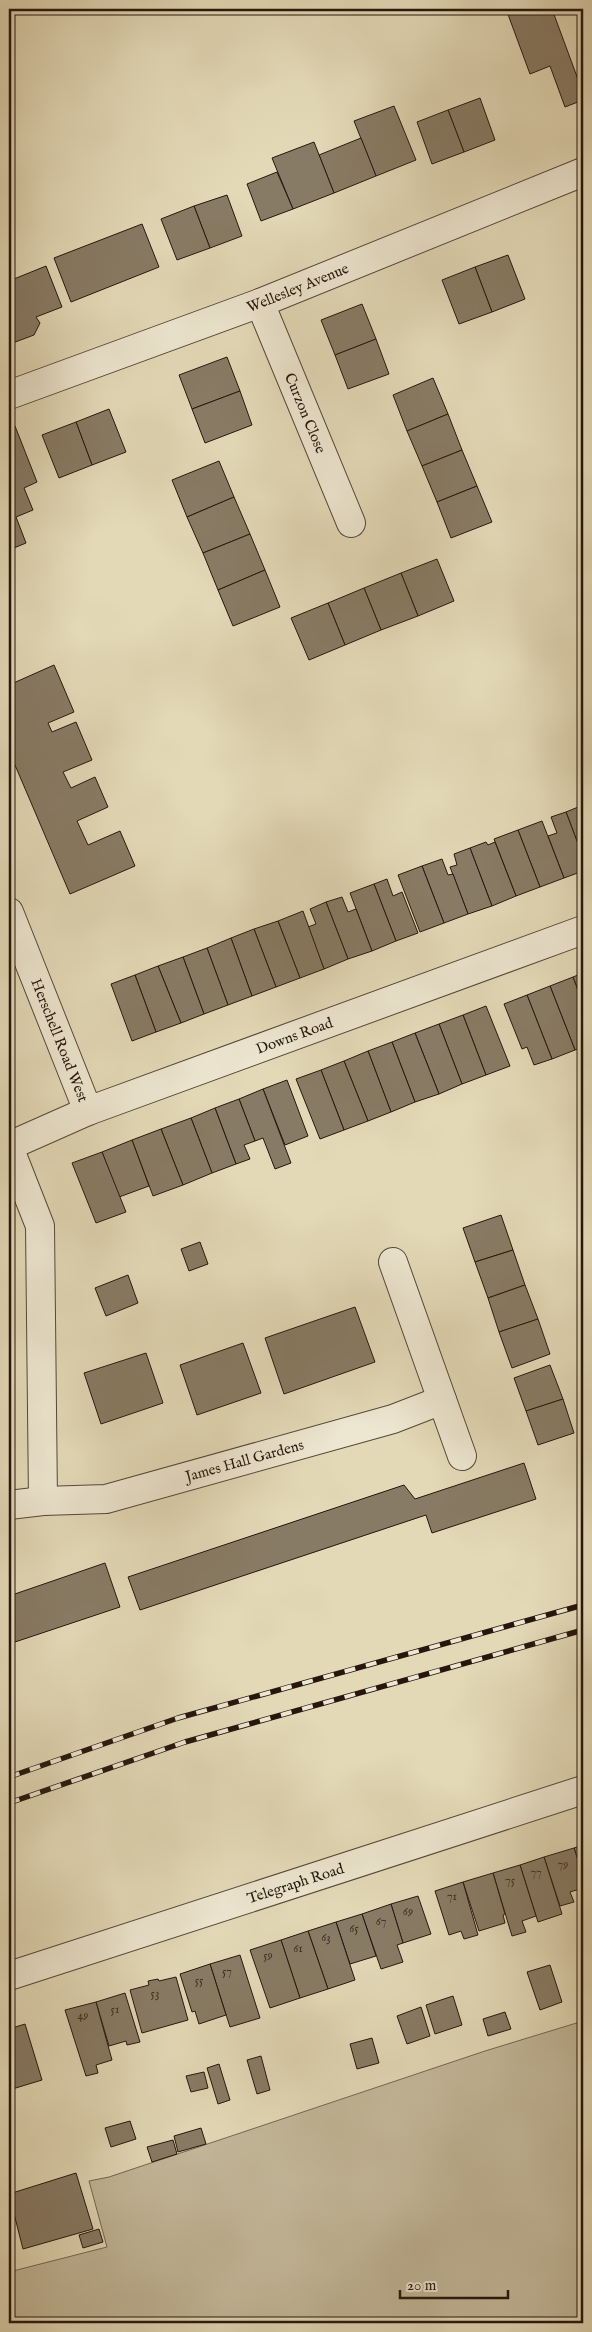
<svg xmlns="http://www.w3.org/2000/svg" width="592" height="2332" font-family="'IM FELL English',serif">
	<rect width="100%" height="100%" fill="#e3d9b7"/>
	<filter id="stains"><feTurbulence type="fractalNoise" baseFrequency=".004" numOctaves="4"/><feColorMatrix values="0 0 0 0 .2 0 0 0 0 .09 0 0 0 0 .02 0 0 0 .5 -.17"/></filter>
	<radialGradient id="worn" r=".72"><stop offset=".6" stop-color="#630" stop-opacity="0"/><stop offset="1" stop-color="#630" stop-opacity=".3"/></radialGradient>
	<polygon fill="#c3b89a" stroke="#746754" points="583,2021 583,2323 9,2323 9,2272 107,2247 89,2181 109,2177 485,2051"/>
	<g fill="#887b65" stroke="#26160d">
		<polygon points="506,9 552,9 583,93 583,100 565,107 550,66 530,74"/>
		<polygon points="480,98 495,140 464,152 448,110"/>
		<polygon points="394,106 416,160 376,176 354,121"/>
		<polygon points="448,110 464,152 432,164 417,122"/>
		<polygon points="361,138 376,176 334,193 319,155"/>
		<polygon points="314,142 334,193 293,209 272,158"/>
		<polygon points="277,172 293,209 261,221 247,184"/>
		<polygon points="227,195 242,236 210,248 194,206"/>
		<polygon points="194,206 210,248 177,260 161,219"/>
		<polygon points="142,224 159,267 71,302 54,258"/>
		<polygon points="508,255 525,299 492,312 475,267"/>
		<polygon points="46,266 62,307 36,317 40,323 34,335 10,344 9,281"/>
		<polygon points="475,267 492,312 459,324 442,280"/>
		<polygon points="362,304 376,339 335,355 321,320"/>
		<polygon points="376,339 389,374 348,389 335,355"/>
		<polygon points="227,357 240,391 192,409 179,375"/>
		<polygon points="433,378 448,414 407,431 393,395"/>
		<polygon points="240,391 252,425 205,443 192,409"/>
		<polygon points="109,409 126,452 92,465 76,422"/>
		<polygon points="448,414 462,450 422,466 407,431"/>
		<polygon points="76,422 92,465 59,478 42,435"/>
		<polygon points="15,426 37,482 24,488 33,510 16,517 26,543 9,550 9,429"/>
		<polygon points="462,450 477,486 437,502 422,466"/>
		<polygon points="219,461 234,497 187,517 172,480"/>
		<polygon points="477,486 492,522 451,538 437,502"/>
		<polygon points="234,497 250,534 203,553 187,517"/>
		<polygon points="250,534 265,570 218,590 203,553"/>
		<polygon points="437,559 454,601 418,616 401,573"/>
		<polygon points="265,570 280,607 233,626 218,590"/>
		<polygon points="401,573 418,616 381,630 364,588"/>
		<polygon points="364,588 381,630 345,645 328,603"/>
		<polygon points="328,603 345,645 309,660 291,618"/>
		<polygon points="54,665 74,712 48,723 52,732 76,722 92,760 63,772 71,788 95,777 108,807 77,821 88,845 120,831 135,866 70,894 9,751 9,685"/>
		<polygon points="583,805 583,857 566,812"/>
		<polygon points="566,812 583,857 583,871 564,878 548,836 557,833 551,817"/>
		<polygon points="542,821 564,878 540,887 518,830"/>
		<polygon points="518,830 540,887 516,896 494,839"/>
		<polygon points="486,842 488,845 495,842 516,896 492,906 470,848"/>
		<polygon points="470,848 492,906 468,914 450,867 457,865 454,854"/>
		<polygon points="442,859 448,875 453,874 468,914 444,923 422,866"/>
		<polygon points="422,866 444,923 420,932 398,875"/>
		<polygon points="387,879 393,896 402,892 418,933 396,941 374,884"/>
		<polygon points="374,884 396,941 372,951 350,893"/>
		<polygon points="342,897 348,912 356,909 372,951 348,959 326,902"/>
		<polygon points="326,902 348,959 324,969 308,927 316,924 310,909"/>
		<polygon points="303,911 324,969 300,978 278,921"/>
		<polygon points="278,921 300,978 276,987 254,929"/>
		<polygon points="254,929 276,987 252,996 231,938"/>
		<polygon points="231,938 252,996 228,1005 207,948"/>
		<polygon points="207,948 228,1005 204,1014 183,957"/>
		<polygon points="183,957 204,1014 181,1023 158,966"/>
		<polygon points="158,966 181,1023 156,1032 135,975"/>
		<polygon points="583,973 583,1004 573,977"/>
		<polygon points="135,975 156,1032 132,1041 111,984"/>
		<polygon points="573,977 583,1004 583,1047 575,1050 550,986"/>
		<polygon points="550,986 575,1050 552,1059 527,995"/>
		<polygon points="527,995 552,1059 534,1065 527,1047 522,1049 504,1004"/>
		<polygon points="486,1006 510,1066 486,1075 463,1015"/>
		<polygon points="463,1015 486,1075 462,1084 439,1024"/>
		<polygon points="439,1024 462,1084 439,1094 415,1033"/>
		<polygon points="415,1033 439,1094 415,1102 392,1042"/>
		<polygon points="392,1042 415,1102 391,1112 368,1051"/>
		<polygon points="368,1051 391,1112 368,1121 344,1061"/>
		<polygon points="344,1061 368,1121 344,1130 321,1070"/>
		<polygon points="321,1070 344,1130 320,1139 296,1079"/>
		<polygon points="287,1080 308,1136 285,1145 263,1089"/>
		<polygon points="263,1089 291,1163 275,1169 263,1138 255,1141 239,1099"/>
		<polygon points="239,1099 255,1141 244,1145 250,1159 236,1164 215,1108"/>
		<polygon points="215,1108 236,1164 212,1173 191,1118"/>
		<polygon points="191,1118 212,1173 183,1185 161,1129"/>
		<polygon points="161,1129 183,1185 153,1196 132,1140"/>
		<polygon points="132,1140 149,1186 119,1197 102,1152"/>
		<polygon points="102,1152 126,1212 96,1223 72,1163"/>
		<polygon points="501,1215 513,1250 475,1262 463,1228"/>
		<polygon points="200,1242 208,1264 189,1271 181,1249"/>
		<polygon points="513,1250 525,1285 488,1298 475,1262"/>
		<polygon points="128,1275 138,1303 106,1316 95,1288"/>
		<polygon points="525,1285 538,1319 499,1332 488,1298"/>
		<polygon points="355,1307 375,1362 284,1394 265,1338"/>
		<polygon points="538,1319 550,1354 512,1368 499,1332"/>
		<polygon points="243,1343 261,1393 197,1415 180,1365"/>
		<polygon points="146,1353 163,1403 101,1424 84,1373"/>
		<polygon points="550,1365 563,1399 526,1411 514,1378"/>
		<polygon points="563,1399 574,1433 538,1445 526,1411"/>
		<polygon points="524,1463 536,1499 432,1533 426,1515 140,1610 128,1577 404,1485 415,1499"/>
		<polygon points="105,1563 120,1607 9,1644 9,1596"/>
		<polygon points="583,1845 583,1876 574,1848"/>
		<polygon points="574,1848 583,1876 583,1888 570,1892 574,1902 560,1906 544,1857"/>
		<polygon points="544,1857 562,1914 538,1922 520,1865"/>
		<polygon points="520,1865 536,1916 522,1921 526,1932 512,1936 493,1873"/>
		<polygon points="493,1873 505,1914 503,1915 505,1923 479,1931 463,1882"/>
		<polygon points="463,1882 478,1935 464,1939 461,1931 449,1935 435,1891"/>
		<polygon points="418,1896 431,1934 403,1943 391,1904"/>
		<polygon points="391,1904 403,1943 397,1945 403,1962 381,1969 362,1914"/>
		<polygon points="362,1914 376,1956 350,1964 336,1922"/>
		<polygon points="336,1922 355,1980 328,1989 308,1931"/>
		<polygon points="308,1931 328,1989 300,1998 281,1940"/>
		<polygon points="281,1940 300,1998 270,2008 250,1950"/>
		<polygon points="240,1955 260,2018 230,2027 210,1964"/>
		<polygon points="210,1964 226,2015 199,2024 195,2011 192,2012 180,1974"/>
		<polygon points="550,1965 562,2002 540,2010 527,1972"/>
		<polygon points="176,1977 188,2020 142,2033 130,1990 149,1985 148,1981 158,1979 159,1981"/>
		<polygon points="125,1993 140,2042 127,2045 126,2041 109,2046 96,2002"/>
		<polygon points="453,1996 462,2025 435,2034 426,2005"/>
		<polygon points="96,2002 112,2060 96,2065 98,2073 86,2076 65,2010"/>
		<polygon points="421,2007 430,2036 407,2044 397,2016"/>
		<polygon points="505,2012 511,2029 488,2036 483,2019"/>
		<polygon points="25,2024 42,2080 9,2090 9,2029"/>
		<polygon points="372,2038 379,2063 357,2069 350,2044"/>
		<polygon points="261,2056 270,2090 257,2094 247,2060"/>
		<polygon points="219,2064 230,2100 218,2104 207,2068"/>
		<polygon points="204,2072 208,2088 191,2092 186,2076"/>
		<polygon points="130,2121 136,2139 111,2147 105,2128"/>
		<polygon points="201,2128 206,2144 178,2152 174,2136"/>
		<polygon points="173,2140 177,2154 152,2162 147,2147"/>
		<polygon points="76,2173 93,2229 23,2249 9,2194"/>
		<polygon points="99,2229 103,2242 83,2248 79,2235"/>
	</g>
	<g fill="none" stroke-linecap="round" stroke-linejoin="round">
		<g stroke="#554738" stroke-width="30">
			<g id="minor">
				<path id="s1" d="M260,303L351,523"/>
				<path id="s2" d="M9,395L260,303L583,172"/>
				<path id="s3" d="M9,912L88,1111"/>
				<path id="s4" d="M9,1146L88,1111L583,930"/>
				<polyline points="9,1147 40,1226 43,1501"/>
				<polyline points="393,1262 462,1456"/>
				<path id="s5" d="M9,1505L43,1501L106,1499L393,1419L442,1400"/>
			</g>
		</g>
		<g stroke="#554738" stroke-width="30">
			<g id="tertiary">
				<path id="s6" d="M9,1976L583,1790"/>
			</g>
		</g>
		<use href="#minor" stroke="#ede6d0" stroke-width="28"/>
		<use href="#tertiary" stroke="#ede6d0" stroke-width="28"/>
		<g stroke="#26160d" stroke-width="5.5">
			<g id="rail">
				<polyline points="9,1777 178,1718 583,1605"/>
				<polyline points="9,1803 185,1742 583,1630"/>
			</g>
		</g>
		<use href="#rail" stroke="#ede6d0" stroke-width="4" stroke-dasharray="11" stroke-linecap="butt"/>
	</g>
	<g text-anchor="middle" stroke-width="4" stroke-linejoin="round" paint-order="stroke">
		<g font-size="12" fill="#3e2f23">
			<text x="563" y="1868">79</text>
			<text x="536" y="1876">77</text>
			<text x="510" y="1884">75</text>
			<text x="452" y="1900">71</text>
			<text x="408" y="1915">69</text>
			<text x="381" y="1925">67</text>
			<text x="354" y="1932">65</text>
			<text x="326" y="1941">63</text>
			<text x="298" y="1952">61</text>
			<text x="268" y="1959">59</text>
			<text x="227" y="1975">57</text>
			<text x="199" y="1984">55</text>
			<text x="155" y="1997">53</text>
			<text x="115" y="2013">51</text>
			<text x="83" y="2019">49</text>
		</g>
		<g font-size="15" fill="#26160d" stroke="#ede6d0">
			<text dy="5" stroke="none"><textPath href="#s2" startOffset="308">Wellesley Avenue</textPath></text>
			<text dy="5" stroke="none"><textPath href="#s1" startOffset="119">Curzon Close</textPath></text>
			<text dy="5" stroke="none"><textPath href="#s4" startOffset="306">Downs Road</textPath></text>
			<text dy="5" stroke="none"><textPath href="#s3" startOffset="138">Herschell Road West</textPath></text>
			<text dy="5" stroke="none"><textPath href="#s5" startOffset="241">James Hall Gardens</textPath></text>
			<text dy="5" stroke="none"><textPath href="#s6" startOffset="301">Telegraph Road</textPath></text>
		</g>
	</g>
	<rect width="592" height="2332" fill="none" stroke="#e3d9b7" stroke-width="30"/>
	<rect x="10" y="10" width="572" height="2312" fill="none" stroke="#26160d" stroke-width="2.5"/>
	<rect x="15" y="15" width="562" height="2302" fill="none" stroke="#26160d"/>
	<path d="M400 2290v8h108v-8" fill="none" stroke="#26160d" stroke-width="2.5"/>
	<text x="407" y="2290" font-size="15" fill="#26160d" stroke="#ede6d0" stroke-width="4" paint-order="stroke">20 m</text>
	<rect width="100%" height="100%" filter="url(#stains)"/>
	<rect width="100%" height="100%" fill="url(#worn)"/>
</svg>
